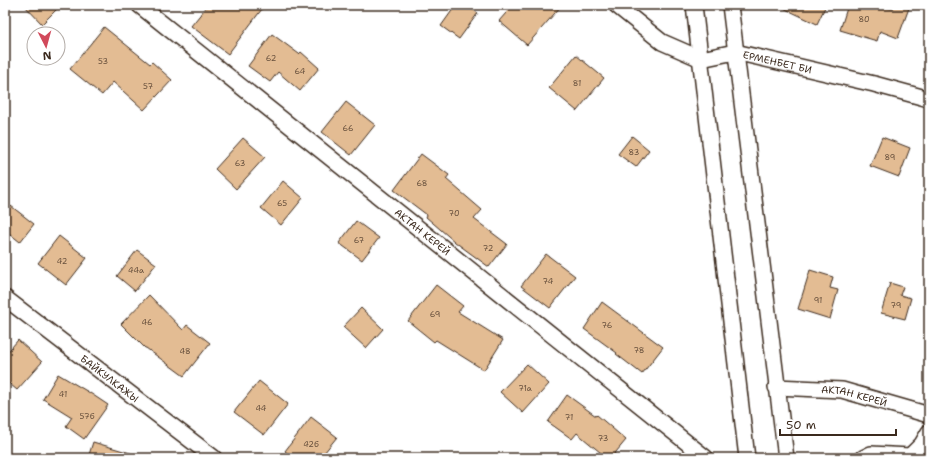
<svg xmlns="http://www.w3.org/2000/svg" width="934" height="463" font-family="'Shantell Sans',sans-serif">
	<rect width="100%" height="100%" fill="#fff"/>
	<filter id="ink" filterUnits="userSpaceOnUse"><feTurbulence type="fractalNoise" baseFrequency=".025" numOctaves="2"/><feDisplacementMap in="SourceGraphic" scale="8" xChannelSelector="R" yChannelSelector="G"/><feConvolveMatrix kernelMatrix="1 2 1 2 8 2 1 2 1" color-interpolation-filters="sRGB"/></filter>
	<g filter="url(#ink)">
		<g fill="#e3bc93" stroke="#3b2a1e">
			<polygon points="24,5 61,5 42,24"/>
			<polygon points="208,5 265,5 228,54 191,26"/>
			<polygon points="456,5 466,5 478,13 459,39 441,26"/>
			<polygon points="513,5 562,5 527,45 499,21"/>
			<polygon points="777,5 826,5 817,24"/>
			<polygon points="848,5 880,5 893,9 895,5 901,5 909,8 898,38 880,31 877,41 840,30"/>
			<polygon points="104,27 150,64 152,62 172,80 144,110 113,82 102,95 70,69"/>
			<polygon points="272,34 299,54 301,52 319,68 300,91 278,72 270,82 248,66"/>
			<polygon points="576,55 604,78 577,111 549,88"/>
			<polygon points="346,102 375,125 351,155 322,132"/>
			<polygon points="632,136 649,150 636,167 618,154"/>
			<polygon points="882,137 910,148 899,177 870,166"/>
			<polygon points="243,138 265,157 236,189 215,169"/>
			<polygon points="421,154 449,175 446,179 482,210 474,219 507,244 489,267 455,242 426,217 427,215 394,190"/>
			<polygon points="283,181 303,198 281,225 261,208"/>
			<polygon points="5,205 10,208 11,206 34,224 20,242 5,230"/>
			<polygon points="356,221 379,238 362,260 339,243"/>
			<polygon points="59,236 87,258 66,285 38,263"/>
			<polygon points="137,250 156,264 135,291 117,276"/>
			<polygon points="546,254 575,276 550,308 521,286"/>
			<polygon points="810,270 833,277 830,288 838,290 830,319 798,309"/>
			<polygon points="890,283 903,287 900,295 911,298 905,319 881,313"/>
			<polygon points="436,285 463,306 458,312 503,340 484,370 436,340 434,342 408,321"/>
			<polygon points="149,295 183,330 187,325 210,343 184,376 146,348 145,348 121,324"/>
			<polygon points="602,302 663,347 642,374 616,354 617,353 584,329"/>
			<polygon points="361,308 383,329 366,348 343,327"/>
			<polygon points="18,340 42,362 17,390 5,380 5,355"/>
			<polygon points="527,364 549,384 523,413 500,392"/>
			<polygon points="58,374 90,393 108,405 84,439 66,426 72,417 43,399"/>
			<polygon points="259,381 288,404 264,435 234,412"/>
			<polygon points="567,395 596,416 597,415 626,440 611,458 607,458 577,433 572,439 548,422"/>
			<polygon points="311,417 337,437 320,458 293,458 285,451"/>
			<polygon points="93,442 137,455 136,458 88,458"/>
		</g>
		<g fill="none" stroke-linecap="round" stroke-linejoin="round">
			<g stroke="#3b2a1e" stroke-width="18">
				<g id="street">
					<path id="s1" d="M139,5L706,458"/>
					<path id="s2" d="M616,5L662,42L701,59L735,52L874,84L929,99"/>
					<polyline points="694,5 747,458"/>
					<polyline points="730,5 786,458"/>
					<path id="s3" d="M5,298L214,458"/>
					<path id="s4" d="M776,387L842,390L929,415"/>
					<polyline points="863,458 871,454 910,456 922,444 929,432"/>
				</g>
			</g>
			<use href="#street" stroke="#fff" stroke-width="15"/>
		</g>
	</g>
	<g text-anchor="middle" stroke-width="3" stroke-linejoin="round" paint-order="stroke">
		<g font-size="8" fill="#654e3b">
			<text x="864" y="22">80</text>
			<text x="271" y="61">62</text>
			<text x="103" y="64">53</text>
			<text x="300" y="74">64</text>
			<text x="577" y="86">81</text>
			<text x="148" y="89">57</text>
			<text x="348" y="131">66</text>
			<text x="634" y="155">83</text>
			<text x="890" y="160">89</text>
			<text x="240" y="166">63</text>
			<text x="422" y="186">68</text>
			<text x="282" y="206">65</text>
			<text x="454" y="216">70</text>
			<text x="359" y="243">67</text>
			<text x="488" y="251">72</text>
			<text x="62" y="264">42</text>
			<text x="136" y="273">44а</text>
			<text x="548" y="284">74</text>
			<text x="818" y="303">91</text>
			<text x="896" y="308">79</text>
			<text x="435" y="317">69</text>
			<text x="147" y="325">46</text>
			<text x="607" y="328">76</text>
			<text x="639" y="353">78</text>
			<text x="185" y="354">48</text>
			<text x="525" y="391">71а</text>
			<text x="63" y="397">41</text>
			<text x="261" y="411">44</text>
			<text x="87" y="419">57б</text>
			<text x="569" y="420">71</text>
			<text x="603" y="441">73</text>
			<text x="311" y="447">42б</text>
		</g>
		<g font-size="10" fill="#3b2a1e" stroke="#fff">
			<text dy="4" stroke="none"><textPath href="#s2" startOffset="180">ЕРМЕНБЕТ БИ</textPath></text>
			<text dy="4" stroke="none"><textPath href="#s1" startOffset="363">АКТАН КЕРЕЙ</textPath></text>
			<text dy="4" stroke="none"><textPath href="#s3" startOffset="132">БАЙКУЛКАЖЫ</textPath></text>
			<text dy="4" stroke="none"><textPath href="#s4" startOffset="79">АКТАН КЕРЕЙ</textPath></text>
		</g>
	</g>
	<rect width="934" height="463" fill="none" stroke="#fff" stroke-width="20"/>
	<rect x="10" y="10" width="914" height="443" fill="none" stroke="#3b2a1e" stroke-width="1.5" filter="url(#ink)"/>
	<g transform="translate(46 46) rotate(174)"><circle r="19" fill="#ffffff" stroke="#b1aaa5"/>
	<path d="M0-3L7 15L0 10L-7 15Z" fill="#d1495b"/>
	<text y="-6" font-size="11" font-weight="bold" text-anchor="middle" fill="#3b2a1e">N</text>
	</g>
	<path d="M780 429v6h116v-6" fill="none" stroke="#3b2a1e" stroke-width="2"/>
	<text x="786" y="429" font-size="12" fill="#3b2a1e" stroke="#ffffff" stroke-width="3" paint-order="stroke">50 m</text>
</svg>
